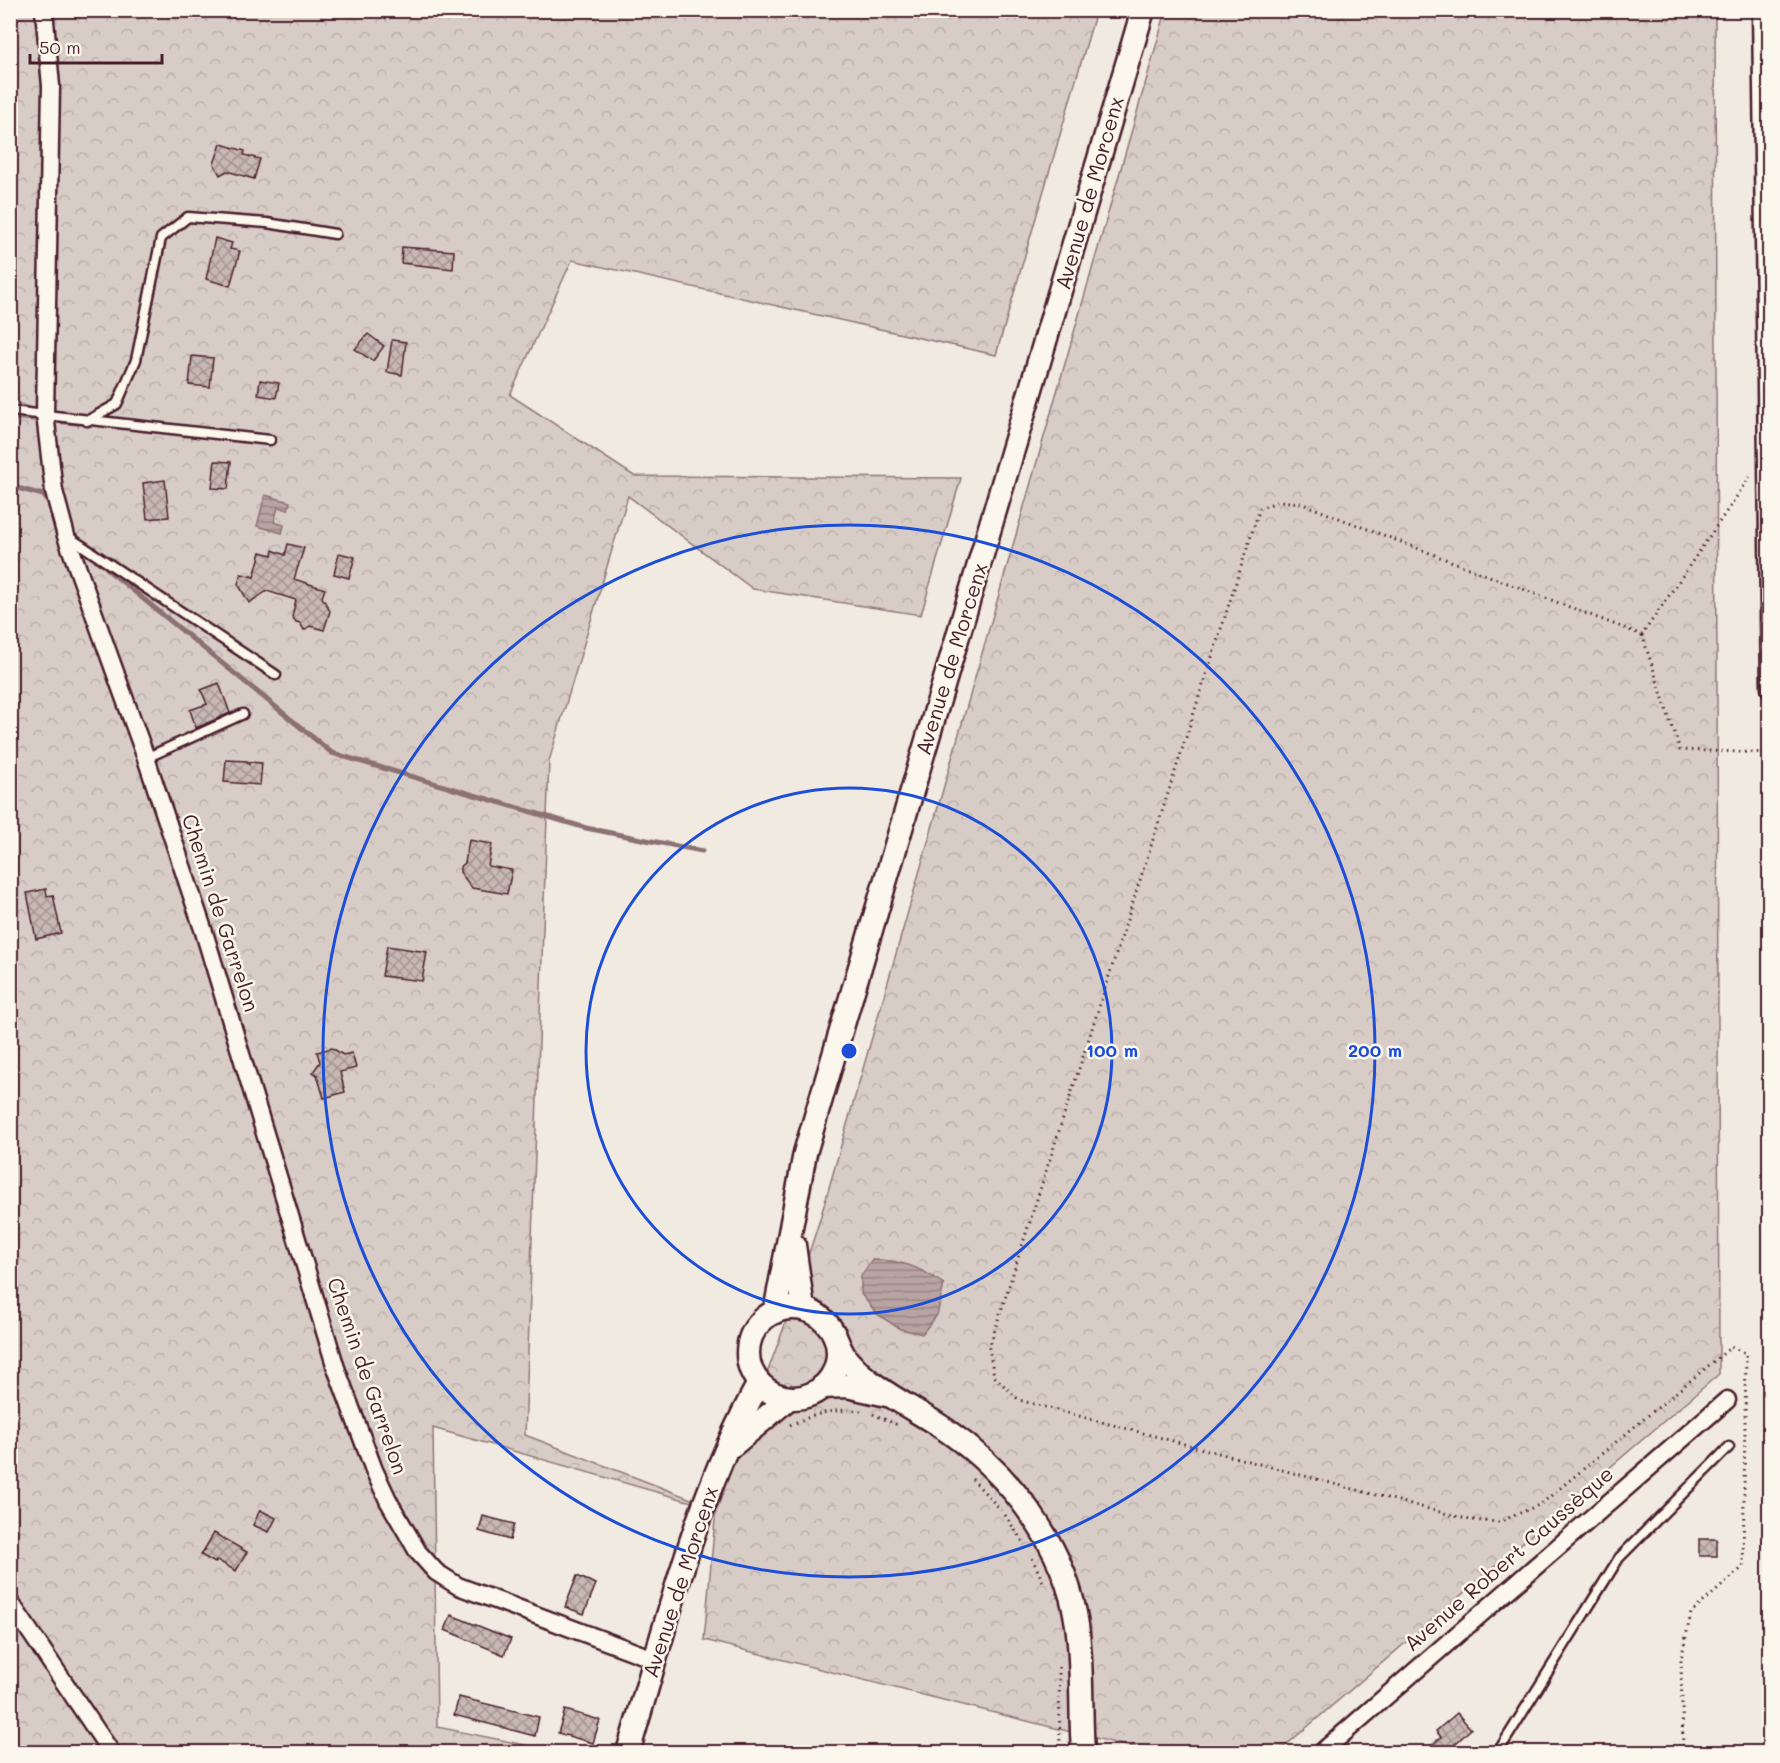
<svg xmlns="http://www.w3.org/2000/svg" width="1780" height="1763" font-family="Mali,sans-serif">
	<defs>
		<pattern id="forest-crowns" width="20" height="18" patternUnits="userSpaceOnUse" patternTransform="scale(1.5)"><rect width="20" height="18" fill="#d8ccc6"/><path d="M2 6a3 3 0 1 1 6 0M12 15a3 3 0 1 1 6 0" fill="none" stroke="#bbafaa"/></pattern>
		<pattern id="water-rules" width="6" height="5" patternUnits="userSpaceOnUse" patternTransform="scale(1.5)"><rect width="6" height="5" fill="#b8a4a2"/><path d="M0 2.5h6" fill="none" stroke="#988584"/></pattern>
		<pattern id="building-cross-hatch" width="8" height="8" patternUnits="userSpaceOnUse" patternTransform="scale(1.5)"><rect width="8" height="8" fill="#c8b8b3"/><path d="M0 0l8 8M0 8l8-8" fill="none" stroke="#a49592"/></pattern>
	</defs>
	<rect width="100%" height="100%" fill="#f0eae0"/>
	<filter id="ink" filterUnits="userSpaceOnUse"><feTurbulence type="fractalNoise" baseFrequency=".0167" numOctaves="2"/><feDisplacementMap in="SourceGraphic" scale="12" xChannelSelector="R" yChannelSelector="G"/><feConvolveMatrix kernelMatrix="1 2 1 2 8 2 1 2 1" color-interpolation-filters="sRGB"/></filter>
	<g filter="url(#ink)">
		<polygon fill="url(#forest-crowns)" stroke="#917678" stroke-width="1.5" points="11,11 1096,11 996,355 572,260 510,395 634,476 961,478 921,615 753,589 628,496 549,761 525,1435 717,1509 794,1300 820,1219 1166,11 1715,11 1719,1374 1278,1752 1151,1752 704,1640 716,1509 433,1428 437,1727 535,1747 534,1752 11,1752 11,419 79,425 11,401"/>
		<g fill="url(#water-rules)" stroke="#8c6f72" stroke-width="1.5">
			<polygon points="265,495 290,502 288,510 278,507 274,522 284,525 282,533 257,526"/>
			<path d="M872,1260C903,1260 919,1267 944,1284L937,1315L922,1334L900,1329L877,1314L861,1294V1276Z"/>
		</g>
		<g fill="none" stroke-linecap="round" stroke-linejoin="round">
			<g stroke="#8c6f72" stroke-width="5">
				<polyline points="10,486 43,495 49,502"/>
				<polyline points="108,570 332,753 586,828 702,851"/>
			</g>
		</g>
		<g fill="url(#building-cross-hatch)" stroke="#4a1f2b" stroke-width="1.5">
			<polygon points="221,144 245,151 244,155 260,159 254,179 227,171 220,175 214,164"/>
			<polygon points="215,238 232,243 230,249 240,251 230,286 206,279"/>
			<polygon points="402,247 454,251 453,269 401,263"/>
			<polygon points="368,334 384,346 373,361 355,349"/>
			<polygon points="392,340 406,342 402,375 387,372"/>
			<polygon points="192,356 213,358 210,387 189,385"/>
			<polygon points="260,380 279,383 276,398 258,395"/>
			<polygon points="215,461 231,462 228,489 212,488"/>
			<polygon points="165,480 169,517 147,519 143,483"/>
			<polygon points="288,544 304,548 294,579 325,589 322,597 330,611 324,630 310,626 304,630 300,623 296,622 292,617 296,600 267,591 249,603 238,584 241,574 254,577 261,552 272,555 273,550 285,555"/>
			<polygon points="339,553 355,557 349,578 334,574"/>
			<polygon points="219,683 230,713 196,728 190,710 207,704 201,690"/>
			<polygon points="226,760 247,761 249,765 249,762 262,763 260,785 224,782"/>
			<polygon points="469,840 492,844 488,866 512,870 507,894 472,888 460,872 460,867 465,863"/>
			<polygon points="46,889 47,896 53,895 61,933 36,939 27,893"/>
			<polygon points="387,946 427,952 422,981 382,976"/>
			<polygon points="332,1048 343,1055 352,1053 356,1068 340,1072 345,1092 324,1098 317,1075 313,1072 320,1062 317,1052"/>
			<polygon points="260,1510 276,1518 269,1532 253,1525"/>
			<polygon points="483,1516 514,1524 510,1540 479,1531"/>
			<polygon points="214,1533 247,1552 236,1571 217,1560 215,1563 201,1555"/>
			<rect x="1699" y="1539" width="18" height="17"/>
			<polygon points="577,1576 596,1584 584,1614 565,1607"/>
			<polygon points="451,1615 511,1639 504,1655 445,1630"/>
			<polygon points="459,1697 539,1717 535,1736 454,1715"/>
			<polygon points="565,1710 600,1720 593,1743 558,1733"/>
			<polygon points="1457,1713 1471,1729 1453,1746 1458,1752 1424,1752 1441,1737 1436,1731"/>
		</g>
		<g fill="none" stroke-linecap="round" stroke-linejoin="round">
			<g stroke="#4a1f2b" stroke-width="13">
				<g id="service">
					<polyline points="10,411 270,440"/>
					<polyline points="87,421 117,404 136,360 161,238 188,217 267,223 335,234"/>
					<polyline points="69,537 276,675"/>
					<polyline points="146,758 243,714"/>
					<polyline points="1498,1752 1619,1558 1729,1447"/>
				</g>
			</g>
			<g stroke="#4a1f2b" stroke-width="21">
				<g id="minor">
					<polyline points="44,10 51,86 45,414 54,491 66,536 146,758 204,932 336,1368 374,1470 389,1502 418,1552 436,1572 458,1586 656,1660"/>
					<polyline points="1761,10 1770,689"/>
					<polyline points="10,1602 111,1752"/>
					<polyline points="1322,1752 1727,1400"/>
				</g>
			</g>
			<g stroke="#4a1f2b" stroke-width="27">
				<g id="secondary">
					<polyline points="794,1245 803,1309"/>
					<circle cx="793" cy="1353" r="45"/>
					<polyline points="775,1312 805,1153 1143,10"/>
					<path d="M834,1334C838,1343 842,1355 849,1362C875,1391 914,1408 946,1430C1010,1474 1066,1546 1077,1625C1083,1667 1080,1710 1083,1752"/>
					<polyline points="822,1387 847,1386 887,1395"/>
					<polyline points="733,1445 789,1398"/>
					<path d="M628,1752C666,1627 695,1498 759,1383"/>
				</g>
			</g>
			<g stroke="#4a1f2b" stroke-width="3" stroke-dasharray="1.5 4.5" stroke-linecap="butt">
				<polyline points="1642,635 1680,750 1770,753"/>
				<polyline points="873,1414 900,1426"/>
				<path d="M790,1425C815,1414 833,1408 861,1411"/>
				<polyline points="972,1479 1001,1510"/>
				<polyline points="1005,1515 1023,1542"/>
				<polyline points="1032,1558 1043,1582"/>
				<polyline points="1059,1667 1060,1752"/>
				<polyline points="1683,1752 1681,1660 1691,1613 1743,1567 1746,1353 1731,1347 1541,1504 1499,1522 1470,1520 1019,1400 994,1376 989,1348 1260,508 1280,501 1300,503 1642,635 1750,477"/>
			</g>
			<use href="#service" stroke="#fbf7ec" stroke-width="8"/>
			<use href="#minor" stroke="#fbf7ec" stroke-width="16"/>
			<use href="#secondary" stroke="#fbf7ec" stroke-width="22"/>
		</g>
	</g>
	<g fill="none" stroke="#1d4ed8" stroke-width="3">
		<circle cx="849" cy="1051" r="263"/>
		<circle cx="849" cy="1051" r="526"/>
	</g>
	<g text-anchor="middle" stroke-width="5" stroke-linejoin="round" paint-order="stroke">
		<g font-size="21" fill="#4a1f2b" stroke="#fbf7ec">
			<text transform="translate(1090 193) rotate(-74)" y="7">Avenue de Morcenx</text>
			<text transform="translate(952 659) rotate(-73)" y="7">Avenue de Morcenx</text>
			<text transform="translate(220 913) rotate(72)" y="7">Chemin de Garrelon</text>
			<text transform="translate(367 1376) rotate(71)" y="7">Chemin de Garrelon</text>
			<text transform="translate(1509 1559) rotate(-41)" y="7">Avenue Robert Caussèque</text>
			<text transform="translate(681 1582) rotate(-72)" y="7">Avenue de Morcenx</text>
		</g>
	</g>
	<circle cx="849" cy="1051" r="9" fill="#1d4ed8" stroke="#fbf7ec" stroke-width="3"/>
	<g font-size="18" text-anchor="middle" font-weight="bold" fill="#1d4ed8" stroke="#fbf7ec" stroke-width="5" stroke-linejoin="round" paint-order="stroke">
		<text x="1112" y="1057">100 m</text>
		<text x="1375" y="1057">200 m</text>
	</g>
	<rect width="1780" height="1763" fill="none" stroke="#fbf7ec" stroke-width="36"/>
	<rect x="18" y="18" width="1744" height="1727" fill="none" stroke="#4a1f2b" stroke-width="2" filter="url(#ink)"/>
	<path d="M30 54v9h132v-9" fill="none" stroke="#4a1f2b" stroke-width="3"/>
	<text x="39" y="54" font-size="18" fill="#4a1f2b" stroke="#fbf7ec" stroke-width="4.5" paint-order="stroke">50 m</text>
</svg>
